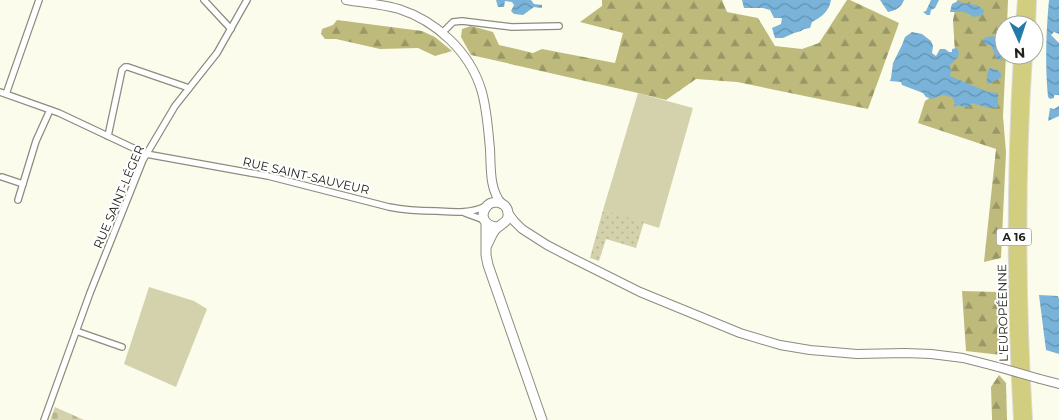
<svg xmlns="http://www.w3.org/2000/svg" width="1059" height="420" font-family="Montserrat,sans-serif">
	<defs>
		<pattern id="forest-firs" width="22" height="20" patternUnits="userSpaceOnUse" patternTransform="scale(1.25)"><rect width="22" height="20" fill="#bdba7c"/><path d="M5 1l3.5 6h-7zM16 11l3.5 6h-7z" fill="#999765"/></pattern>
		<pattern id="cemetery-stones" width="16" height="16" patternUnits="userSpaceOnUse" patternTransform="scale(1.25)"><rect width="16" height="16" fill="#d4d2ac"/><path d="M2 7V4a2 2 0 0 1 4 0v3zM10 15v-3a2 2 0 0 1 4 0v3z" fill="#b6b493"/></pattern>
		<pattern id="garden-dots" width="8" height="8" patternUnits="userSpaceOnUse" patternTransform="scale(1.25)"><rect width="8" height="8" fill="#d4d2ac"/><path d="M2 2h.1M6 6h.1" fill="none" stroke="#b6b493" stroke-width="1.8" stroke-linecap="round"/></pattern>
		<pattern id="water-waves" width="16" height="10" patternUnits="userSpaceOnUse" patternTransform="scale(1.25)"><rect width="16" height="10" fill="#79b3d9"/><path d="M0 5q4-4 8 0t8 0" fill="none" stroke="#6391af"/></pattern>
	</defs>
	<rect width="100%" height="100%" fill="#fcfced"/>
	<g fill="#d4d2ac">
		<polygon points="638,93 693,108 659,228 603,210"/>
		<polygon points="149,287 194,301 207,309 176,387 124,364"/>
	</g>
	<g fill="url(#forest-firs)">
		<polygon points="602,0 722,0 727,12 758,18 775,46 802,49 819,43 847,0 850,0 899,23 868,109 737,82 696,79 666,100 638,93 471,55 461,37 462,29 471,26 493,32 499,45 533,53 542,49 615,63 623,33 580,22 602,6"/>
		<polygon points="957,0 1008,0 1007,25 1004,25 1004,55 1006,55 1003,116 1006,152 1001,258 984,262 996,149 918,123 925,101 938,92 955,53 953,20"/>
		<polygon points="337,20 422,31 435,37 452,51 435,56 418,48 380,49 336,39 325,39 321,34 322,29 333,25"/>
		<polygon points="962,291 998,292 1001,355 966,351"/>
		<polygon points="999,375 1006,383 1007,420 992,420 991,387"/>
	</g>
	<polygon fill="url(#cemetery-stones)" points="55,407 84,420 50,420"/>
	<polygon fill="url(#garden-dots)" points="603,210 644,222 636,248 606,239 599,261 590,258"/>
	<g fill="url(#water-waves)">
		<polygon points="496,0 531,0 534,4 542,5 542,8 534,7 523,15 514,14 511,11 514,5 512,2 505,1 504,7 498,7"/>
		<path d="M742,0H831C829,11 822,17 812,22L810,28L804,29L801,31L794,33L783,38H775L772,28L781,24L782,18H774L770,10L763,8H744Z"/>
		<path d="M880,0H904C901,8 896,10 888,12Z"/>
		<polygon points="931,0 939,0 935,8 931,10 930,15 927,15 923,12 926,11"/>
		<path d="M1049,0H1059V34L1054,32L1051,35L1059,43V95H1054V98L1050,99L1048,97C1045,65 1046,32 1049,0Z"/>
		<path d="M958,1L963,3L977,5L985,11L980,16L974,17C963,10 961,12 950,12L952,4Z"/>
		<polygon points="912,32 922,34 931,41 933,46 932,53 936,56 940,49 945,49 949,52 952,52 952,49 957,48 959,52 958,57 950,65 951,71 950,76 988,92 998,93 998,108 989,108 972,103 969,108 966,106 963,107 959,105 955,107 953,105 955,103 952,97 942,95 932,99 926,97 923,93 902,85 901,82 890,81 891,78 893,63 902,45 905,37"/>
		<polygon points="992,36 1003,38 1002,61 996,58 991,45 987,45 984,42 984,38"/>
		<path d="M990,68L997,70L1001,73V78C996,79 993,83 987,84C987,78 986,73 990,68Z"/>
		<polygon points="1059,106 1059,116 1048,121 1050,108 1054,109"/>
		<polygon points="1039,295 1058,296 1059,299 1059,354 1046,350"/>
	</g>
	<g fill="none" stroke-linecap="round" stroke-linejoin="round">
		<g stroke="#8c8c7e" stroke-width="8">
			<g id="minor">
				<polyline points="204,0 231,29"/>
				<polyline points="442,33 453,22 462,21 512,27 559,26"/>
				<path d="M0,92L59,113L146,154L268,176L389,207C404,210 420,211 436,211C453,212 470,214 486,206"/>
				<polyline points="6,94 39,0"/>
				<polyline points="108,136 122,70 125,67 128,67 189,88"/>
				<polyline points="2,177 23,184"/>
				<polyline points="18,200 36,141 50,110"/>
				<polyline points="465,213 484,220"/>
				<polyline points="76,331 122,347"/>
				<polyline points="44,420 90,293 143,160 175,106 217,53 247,0"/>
			</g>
		</g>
		<g stroke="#8c8c7e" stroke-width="10">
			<g id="tertiary">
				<path d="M346,0C364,3 382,4 399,9C436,21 469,51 481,89C487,108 488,129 490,149C491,166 489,190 502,204"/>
				<polyline points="508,213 514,221 522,229 547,245 572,258 640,292 740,333 780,345 810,350 857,354 905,353 931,354 963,358 998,367"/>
				<polyline points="1040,379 1059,384"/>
			</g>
		</g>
		<g stroke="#8c8c7e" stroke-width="11">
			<g id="secondary">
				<polyline points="486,223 486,255 488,265 542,420"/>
				<path d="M487,245C490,240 492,232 497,228C502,223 509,222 508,213C507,201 490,198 485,209C479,219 488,227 498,227"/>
			</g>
		</g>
		<g stroke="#dbdbdb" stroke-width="12">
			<g id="motorway">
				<polyline points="1021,25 1023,0"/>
				<polyline points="1030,25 1031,0"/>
				<path d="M1019,420C1012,299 1012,176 1019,55"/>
				<path d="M1027,420C1020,299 1019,176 1027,55"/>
			</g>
		</g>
		<use href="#minor" stroke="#fff" stroke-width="5.5"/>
		<use href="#tertiary" stroke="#fff" stroke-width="8"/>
		<use href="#secondary" stroke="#fff" stroke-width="9"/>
		<use href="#motorway" stroke="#d2ce7f" stroke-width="10"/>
		<g stroke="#8c8c7e" stroke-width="10" stroke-linecap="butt">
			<polyline id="tertiary-bridge" points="998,367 1040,379"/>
		</g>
		<use href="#tertiary-bridge" stroke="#fff" stroke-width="8"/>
	</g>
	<g text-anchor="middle" stroke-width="4" stroke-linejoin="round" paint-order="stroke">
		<rect fill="#fff" stroke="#646460" stroke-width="1" x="996.5" y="228.5" width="35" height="17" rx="4"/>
		<g font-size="11" font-weight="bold" fill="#21211c">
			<text x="1014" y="241">A 16</text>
		</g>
		<g font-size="12" fill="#21211c" stroke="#fff">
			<text transform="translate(306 176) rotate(13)" y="4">RUE SAINT-SAUVEUR</text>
			<text transform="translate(119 197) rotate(-67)" y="4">RUE SAINT-LÉGER</text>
			<text transform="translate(1003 313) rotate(-91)" y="4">L'EUROPÉENNE</text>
		</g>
	</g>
	<g transform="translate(1019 40) rotate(177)"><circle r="24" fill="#ffffff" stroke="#a6a6a4"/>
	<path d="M0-4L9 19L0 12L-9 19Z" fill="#2379a8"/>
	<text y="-8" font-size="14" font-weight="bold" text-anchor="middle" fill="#21211c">N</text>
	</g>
</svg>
